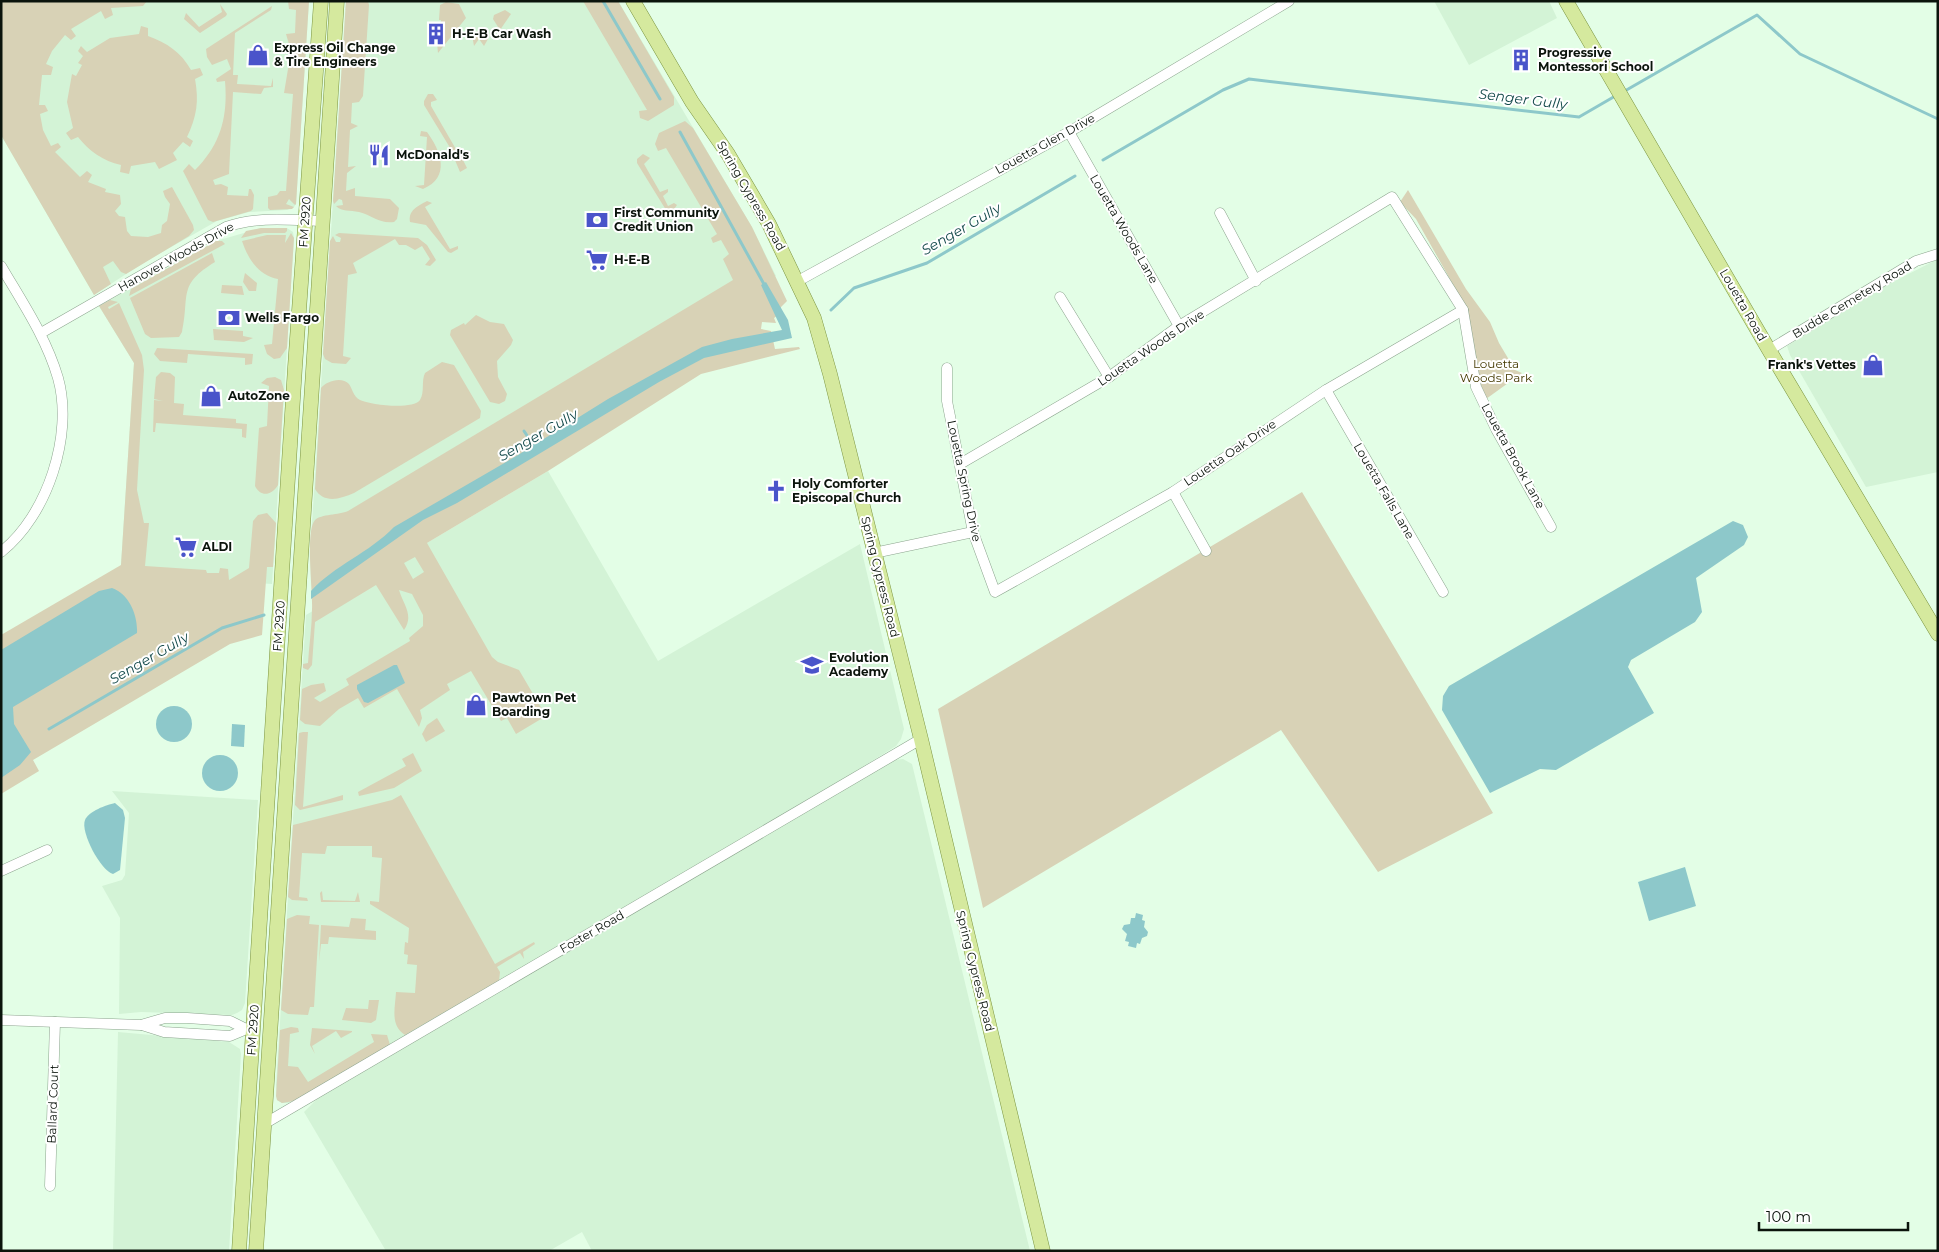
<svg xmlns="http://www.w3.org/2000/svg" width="1939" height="1252" font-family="Montserrat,sans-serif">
	<rect width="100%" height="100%" fill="#e3fee6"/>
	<g fill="#d3f3d6">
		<polygon points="67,1 309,1 296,204 294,207 287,210 249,212 217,221 143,263 94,295 1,135 1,42"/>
		<polygon points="346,1 618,1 752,227 776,276 310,554"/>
		<polygon points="1434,1 1549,1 1557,18 1469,65"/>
		<polygon points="261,228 287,228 293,232 294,238 272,584 124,573 121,565 134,363 99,306 216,241"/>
		<polygon points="1938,259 1938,472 1866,487 1790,355 1787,346 1881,288"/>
		<polygon points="548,471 658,661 860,544 904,729 901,739 896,746 851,774 363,1061 288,1103 282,1103 277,1100 276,1085 306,615"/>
		<polygon points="903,759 912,764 1030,1251 592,1251 582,1232 549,1251 386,1251 304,1112 316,1100 882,766 894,760"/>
		<polygon points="112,791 258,800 245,1003 242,1010 237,1013 232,1015 141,1012 119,1014 120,918 102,886 122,880 125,875 129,813"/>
		<polygon points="118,1032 229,1042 240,1049 241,1054 229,1251 113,1251"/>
	</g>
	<g fill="#d8d2b6" fill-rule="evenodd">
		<polygon points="1,1 147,1 143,6 111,8 113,15 105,19 101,11 71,29 76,36 71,40 65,35 52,51 46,64 53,67 51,75 42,75 39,105 45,105 48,111 40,114 43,130 51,146 58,143 61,147 55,152 80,177 87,171 92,175 88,182 106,189 105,192 120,195 121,204 115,211 119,216 125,217 127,231 131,236 148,237 161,233 162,225 167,221 170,204 165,197 163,191 172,187 193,225 194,230 189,236 126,274 121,272 113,261 103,267 111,284 94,295 1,135"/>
		<polygon points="288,1 309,1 296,204 295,205 289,199 286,204 294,207 292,209 270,210 268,208 268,197 277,195 280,191 286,191 293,94 284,93 291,51 286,34 295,33 296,10 289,9"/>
		<path d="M346,1H368L369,5L363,96L359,102L352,103L351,123L358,126L350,130L348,167L356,166L347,173L346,191L355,188V196L390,199L399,208L397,219L394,222C379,224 372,215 359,212C350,210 342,212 336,206L343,205L342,200L339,199L334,204L333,201Z"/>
		<polygon points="583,1 618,1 674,97 674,105 648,121 640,118 639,111 647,110"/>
		<polygon points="446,2 459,4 466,18 438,53 437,43 440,43 441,20 439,20 440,5"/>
		<polygon points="220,4 227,14 226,16 200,33 184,19 186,13 199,27 222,12"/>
		<path d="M272,6L271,10L235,33L233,75H238L237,84L271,86L273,78V87L264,88L261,94L233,92L229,174L213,180L215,185L221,184L228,187L227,195L248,196L249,189H251L254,195L253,209L251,211L213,222L208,220L183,171L189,164L195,170C221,144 228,116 225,81L217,82L216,79L231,69L227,59L212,65L207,57L206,49Z"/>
		<polygon points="505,10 511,14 500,30 493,19 494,15"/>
		<path d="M141,26L148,28V36C167,43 181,52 191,70L200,68L203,75L195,79C199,101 197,116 187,137L193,141L190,147L183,142L173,153L177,160L159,169L155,162L131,166L129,174L120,172L121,165C103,161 89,151 78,137L71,140L66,133L73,128L67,102L72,74L76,76L82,65L78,63L83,56L78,51L81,46L87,52L110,38L139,34Z"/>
		<polygon points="479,30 488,39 484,46 479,39 474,46 472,35"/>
		<polygon points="428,94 433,94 437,100 431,102 431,106 457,151 466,151 471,157 462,158 467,168 460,172 449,146 424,105 424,101"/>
		<path d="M685,121L693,128L752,227L787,301L781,307V313L774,318L776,323L762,322L761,329L771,331L775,349L799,347L800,349L701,374L548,471L427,543L492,657L498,662L519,670L546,716L516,734L507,718L501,721L471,671L447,684L450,690L420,710L422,718L419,727L397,689L364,708L358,698L339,709L320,726L305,724L300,720L302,689L311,685L324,683L326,691L314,698L320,702L349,685L346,679L410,641L409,638L423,626V615L412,594L399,590C404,606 414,615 404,630L376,585L315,622L312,665L308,670L303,668V664L308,663C309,645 312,627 312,609C313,592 305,531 315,520C321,514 339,515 348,511L733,280L723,259L729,254L721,240L713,243L711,238L717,234L666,148L658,151L655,144L659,133ZM415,557L424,572L413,579L404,563Z"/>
		<path d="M421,131L427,132C441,151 451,177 423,189L415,186L424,185L427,137L420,136Z"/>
		<polygon points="643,154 650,158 644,164 660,192 668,189 668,192 663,196 668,206 674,203 677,205 672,212 666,210 637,163 637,159"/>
		<polygon points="1408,190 1466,289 1490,322 1499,343 1515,370 1522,373 1486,399 1480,382 1463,302 1416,219 1400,202"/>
		<path d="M427,201L432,203L425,207L450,249L458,246V249L451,253L448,252L426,225L410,222C408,210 418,206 427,201Z"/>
		<polygon points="261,228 287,228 287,231 285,233 264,233 241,238 246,231"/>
		<path d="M291,233L294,238L287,348L280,358L274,359L267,354L264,345L272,344L278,279C259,276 248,259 242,241L267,235H286L285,243Z"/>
		<polygon points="339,233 418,238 427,245 436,260 430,266 425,265 430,259 422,246 415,250 406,245 399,245 395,239 353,263 357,273 348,275 343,356 351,358 346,364 332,363 325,359 323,354 330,241 333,236 336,242 340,242 341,238 335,235"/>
		<polygon points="216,241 222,241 225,244 129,296 131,289"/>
		<path d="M212,253L215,262C177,285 190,295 182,332L179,337L151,338L145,334L130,298Z"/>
		<polygon points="245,273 257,283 256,291 249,291 243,282"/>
		<polygon points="222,285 242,286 244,295 221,293"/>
		<polygon points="110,300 118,302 108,307 109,309 119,303 142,355 144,370 137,490 144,523 149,523 145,566 206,570 207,573 219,573 220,568 228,569 229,580 249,568 253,521 258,515 267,513 276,523 273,567 267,567 262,635 230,644 33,760 39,771 1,794 1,635 121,565 134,363 99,306"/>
		<polygon points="476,315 490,322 504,324 513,340 511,345 497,361 498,377 507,394 505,401 499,404 490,402 450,335 451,330 464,323 465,325"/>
		<polygon points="213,329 243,331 243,336 253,338 244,342 214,340"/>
		<polygon points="157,348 253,354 252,364 245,365 245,358 188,354 187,363 160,361 154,354"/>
		<path d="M442,362L454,365L481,411L480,418L354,493C340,499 324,504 315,489L321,388C326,381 342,376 349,384C353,390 353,396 360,400C370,405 413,410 420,400C425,392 421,381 425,373Z"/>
		<polygon points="161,372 170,373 175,377 174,403 184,404 183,415 236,419 236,423 247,424 246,438 242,437 242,429 156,423 155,432 153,432 154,400 163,401 154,399 156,377"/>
		<path d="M275,377L281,380L284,390L278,485C272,495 261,498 255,486L259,428L267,426L269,386L261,383L267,378Z"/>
		<polygon points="1302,492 1493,813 1378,872 1281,730 983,908 938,709"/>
		<polygon points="437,718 445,731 426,742 422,734 427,725"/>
		<polygon points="303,732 308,732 303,807 343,795 343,800 300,810 295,805 299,733"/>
		<polygon points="413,753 422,771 394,788 359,796 358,792 406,766 402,759"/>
		<path d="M401,795L495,964L534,942L535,944L523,952L524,959L520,953L497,967L500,972L499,981L405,1035C390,1025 395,1009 396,992L415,993L417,965L407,964L408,955L404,954L405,942L408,943L409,928L370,904V901L379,902L382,858L372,857V846H327L325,854L302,853L299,897L307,898L308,901L292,900L288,897L293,825L392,800Z"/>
		<polygon points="322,891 323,900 355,901 358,892 360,902 321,902 320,893"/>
		<polygon points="297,915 310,916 309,924 319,925 314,1007 310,1007 308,1015 288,1014 281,1010 287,919"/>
		<polygon points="351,918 366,919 365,930 376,931 376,940 329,937 328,944 321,944 319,962 321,925 349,927"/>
		<polygon points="369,1000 379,1000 376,1020 371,1023 342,1020 346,1008 368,1009"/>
		<polygon points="291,1027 298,1028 299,1032 290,1034 288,1066 298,1067 308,1082 374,1042 371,1034 387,1035 390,1045 294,1101 282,1103 277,1100 276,1096 280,1030"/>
		<polygon points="312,1028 352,1031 352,1032 341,1038 336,1031 312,1046 315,1054 310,1045"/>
	</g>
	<g fill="#8dc8ca">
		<path d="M766,282L788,320L792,338L704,358L659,382L457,503L423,520L311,599V591C335,565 369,553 394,527L518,455L608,399L702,347L732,339L782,330L761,285Z"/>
		<polygon points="1733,521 1743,525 1748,537 1744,545 1696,578 1702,612 1695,622 1631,660 1628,667 1654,713 1556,770 1540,769 1490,793 1442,710 1443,696 1449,686"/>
		<path d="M112,588C129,594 138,615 137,633L13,707L14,724L31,752L20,765L1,778V650L99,591Z"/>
		<polygon points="394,665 397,665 405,683 368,703 364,702 357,689 357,685"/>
		<circle cx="174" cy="724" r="18"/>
		<polygon points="232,724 245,725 244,747 231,746"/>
		<circle cx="220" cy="773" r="18"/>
		<path d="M115,803L123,810L125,818L120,870L113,874C101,871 80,832 85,820C89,811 106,805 115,803Z"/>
		<polygon points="1685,867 1696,906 1649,921 1638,882"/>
		<polygon points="1136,913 1143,915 1142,920 1145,921 1144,927 1148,932 1147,936 1142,938 1140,944 1137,943 1136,948 1128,946 1129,942 1125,941 1127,934 1122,929 1124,925 1130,924 1131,918 1135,918"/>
	</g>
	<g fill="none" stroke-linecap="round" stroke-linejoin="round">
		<g stroke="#8dc8ca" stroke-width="3">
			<polyline points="603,1 660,99"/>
			<polyline points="1623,92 1757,15 1800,54 1938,119"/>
			<polyline points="680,132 765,286"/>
			<polyline points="1103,160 1223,90 1249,79 1579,117 1617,95"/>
			<polyline points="831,310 854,288 927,263 1075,176"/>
			<polyline points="524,431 536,449"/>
			<polyline points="49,729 222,628 264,615"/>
		</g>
		<g stroke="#8ca48e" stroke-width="11">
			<g id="minor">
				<polyline points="1069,132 1179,326"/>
				<polyline points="1220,213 1256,281"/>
				<path d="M1,266C22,302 46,337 58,378C74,435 47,516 1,552"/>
				<polyline points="798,281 1069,132 1289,1"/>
				<polyline points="1060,297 1109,377"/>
				<path d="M41,333L226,227C258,216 289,220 323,221"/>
				<polyline points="1769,350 1916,261 1938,254"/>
				<polyline points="947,368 947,401 973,532 995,592 1173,492 1326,390 1463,310"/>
				<polyline points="1326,390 1443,592"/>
				<polyline points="960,464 1109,377 1179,326 1392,197 1463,310 1476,387 1496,429 1551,527"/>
				<polyline points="1173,492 1206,551"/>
				<polyline points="874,553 973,532"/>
				<polyline points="1,871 47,850"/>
				<polyline points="1,1020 141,1025 165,1018 187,1018 230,1021 244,1028"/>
				<polyline points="142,1025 164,1032 230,1036 249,1028"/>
				<polyline points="264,1124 921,739"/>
				<polyline points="50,1186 55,1022"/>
			</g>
		</g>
		<g stroke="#7c9541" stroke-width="15">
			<g id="major">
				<polyline points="633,1 692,102 728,154 769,224 814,318 830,374 921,739 1043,1251"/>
				<polyline points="1566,1 1769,350 1938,634"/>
				<polyline points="239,1251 295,367 321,1"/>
				<polyline points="256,1251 337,1"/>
			</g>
		</g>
		<use href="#minor" stroke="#fff" stroke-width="10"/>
		<use href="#major" stroke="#d5e99e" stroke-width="14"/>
	</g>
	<defs>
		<g id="building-bare" transform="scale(1.725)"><path d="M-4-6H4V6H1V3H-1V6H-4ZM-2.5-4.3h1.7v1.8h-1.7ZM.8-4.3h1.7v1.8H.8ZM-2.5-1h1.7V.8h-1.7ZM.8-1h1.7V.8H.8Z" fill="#4a54ca" stroke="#fff" stroke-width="2.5" paint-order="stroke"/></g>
		<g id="shop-bare" transform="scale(1.725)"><path d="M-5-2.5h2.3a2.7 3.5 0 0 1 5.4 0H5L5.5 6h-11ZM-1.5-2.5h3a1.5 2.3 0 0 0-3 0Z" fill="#4a54ca" stroke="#fff" stroke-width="2.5" paint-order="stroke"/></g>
		<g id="restaurant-bare" transform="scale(1.725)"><path d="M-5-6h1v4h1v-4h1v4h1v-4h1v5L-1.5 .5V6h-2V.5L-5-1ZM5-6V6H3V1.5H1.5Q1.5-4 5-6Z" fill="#4a54ca" stroke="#fff" stroke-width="2.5" paint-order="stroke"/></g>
		<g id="bank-bare" transform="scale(1.725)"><path d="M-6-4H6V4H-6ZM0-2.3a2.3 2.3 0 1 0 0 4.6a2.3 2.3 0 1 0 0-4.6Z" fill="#4a54ca" stroke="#fff" stroke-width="2.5" paint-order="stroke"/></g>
		<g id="supermarket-bare" transform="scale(1.725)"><path d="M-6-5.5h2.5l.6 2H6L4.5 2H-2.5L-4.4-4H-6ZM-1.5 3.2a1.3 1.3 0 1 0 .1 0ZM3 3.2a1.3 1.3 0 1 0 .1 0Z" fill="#4a54ca" stroke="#fff" stroke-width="2.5" paint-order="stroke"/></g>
		<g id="church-bare" transform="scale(1.725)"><path d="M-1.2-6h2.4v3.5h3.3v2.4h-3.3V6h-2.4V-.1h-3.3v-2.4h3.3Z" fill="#4a54ca" stroke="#fff" stroke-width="2.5" paint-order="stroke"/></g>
		<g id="school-bare" transform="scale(1.725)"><path d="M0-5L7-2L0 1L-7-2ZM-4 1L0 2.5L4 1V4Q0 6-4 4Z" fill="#4a54ca" stroke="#fff" stroke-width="2.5" paint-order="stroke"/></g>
	</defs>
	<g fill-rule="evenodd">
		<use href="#building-bare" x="436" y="34"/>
		<use href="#shop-bare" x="258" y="55"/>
		<use href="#building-bare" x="1521" y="60"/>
		<use href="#restaurant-bare" x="379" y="155"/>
		<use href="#bank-bare" x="597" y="220"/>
		<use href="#supermarket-bare" x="597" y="260"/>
		<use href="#bank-bare" x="229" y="318"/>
		<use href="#shop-bare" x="1873" y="365"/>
		<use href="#shop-bare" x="211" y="396"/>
		<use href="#church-bare" x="776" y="491"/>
		<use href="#supermarket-bare" x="186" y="547"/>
		<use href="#school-bare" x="812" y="665"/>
		<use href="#shop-bare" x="476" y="705"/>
	</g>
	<g text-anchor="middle" stroke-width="4" stroke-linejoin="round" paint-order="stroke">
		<g font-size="12" font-weight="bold" fill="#0b140c" stroke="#fff" text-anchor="start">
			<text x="452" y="38">H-E-B Car Wash</text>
			<text x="274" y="52">Express Oil Change<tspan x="274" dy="14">&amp; Tire Engineers</tspan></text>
			<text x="1538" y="57">Progressive<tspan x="1538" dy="14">Montessori School</tspan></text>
			<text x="396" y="159">McDonald's</text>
			<text x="614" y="217">First Community<tspan x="614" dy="14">Credit Union</tspan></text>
			<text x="614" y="264">H-E-B</text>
			<text x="245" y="322">Wells Fargo</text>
			<text x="1856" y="369" text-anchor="end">Frank's Vettes</text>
			<text x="228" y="400">AutoZone</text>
			<text x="792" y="488">Holy Comforter<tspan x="792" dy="14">Episcopal Church</tspan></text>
			<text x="202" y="551">ALDI</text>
			<text x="829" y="662">Evolution<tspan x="829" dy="14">Academy</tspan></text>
			<text x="492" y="702">Pawtown Pet<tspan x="492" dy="14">Boarding</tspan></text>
		</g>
		<g font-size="12" fill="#0b140c" stroke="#fff">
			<text transform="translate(1045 144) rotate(-29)" y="4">Louetta Glen Drive</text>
			<text transform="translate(751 196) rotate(60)" y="4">Spring Cypress Road</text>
			<text transform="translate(305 222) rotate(-86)" y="4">FM 2920</text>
			<text transform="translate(1124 229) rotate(60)" y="4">Louetta Woods Lane</text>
			<text transform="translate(176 257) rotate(-29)" y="4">Hanover Woods Drive</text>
			<text transform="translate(1852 300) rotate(-31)" y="4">Budde Cemetery Road</text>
			<text transform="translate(1743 305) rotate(60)" y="4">Louetta Road</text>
			<text transform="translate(1151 348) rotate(-34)" y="4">Louetta Woods Drive</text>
			<text transform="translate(1230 453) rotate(-34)" y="4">Louetta Oak Drive</text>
			<text transform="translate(1513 456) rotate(61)" y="4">Louetta Brook Lane</text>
			<text transform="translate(964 481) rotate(78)" y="4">Louetta Spring Drive</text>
			<text transform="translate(1384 491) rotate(60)" y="4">Louetta Falls Lane</text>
			<text transform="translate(880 577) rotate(76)" y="4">Spring Cypress Road</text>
			<text transform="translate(279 626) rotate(-86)" y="4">FM 2920</text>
			<text transform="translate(592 932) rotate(-30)" y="4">Foster Road</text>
			<text transform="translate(975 971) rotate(76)" y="4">Spring Cypress Road</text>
			<text transform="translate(253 1030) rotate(-86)" y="4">FM 2920</text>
			<text transform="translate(53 1104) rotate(-88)" y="4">Ballard Court</text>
		</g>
		<g font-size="12" fill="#443900" stroke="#fff">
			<text x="1496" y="368">Louetta<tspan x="1496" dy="14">Woods Park</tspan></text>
		</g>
		<g font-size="14" font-style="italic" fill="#114849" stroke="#fff">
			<text transform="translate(1523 99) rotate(7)" y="5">Senger Gully</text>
			<text transform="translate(961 229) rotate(-30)" y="5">Senger Gully</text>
			<text transform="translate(538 435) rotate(-30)" y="5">Senger Gully</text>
			<text transform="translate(149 658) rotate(-30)" y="5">Senger Gully</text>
		</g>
	</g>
	<rect width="1939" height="1252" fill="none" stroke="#0b140c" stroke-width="5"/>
	<path d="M1759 1222v8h149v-8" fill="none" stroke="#0b140c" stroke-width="2.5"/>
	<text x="1766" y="1222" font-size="15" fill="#0b140c" stroke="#ffffff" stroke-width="4" paint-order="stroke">100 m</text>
</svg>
